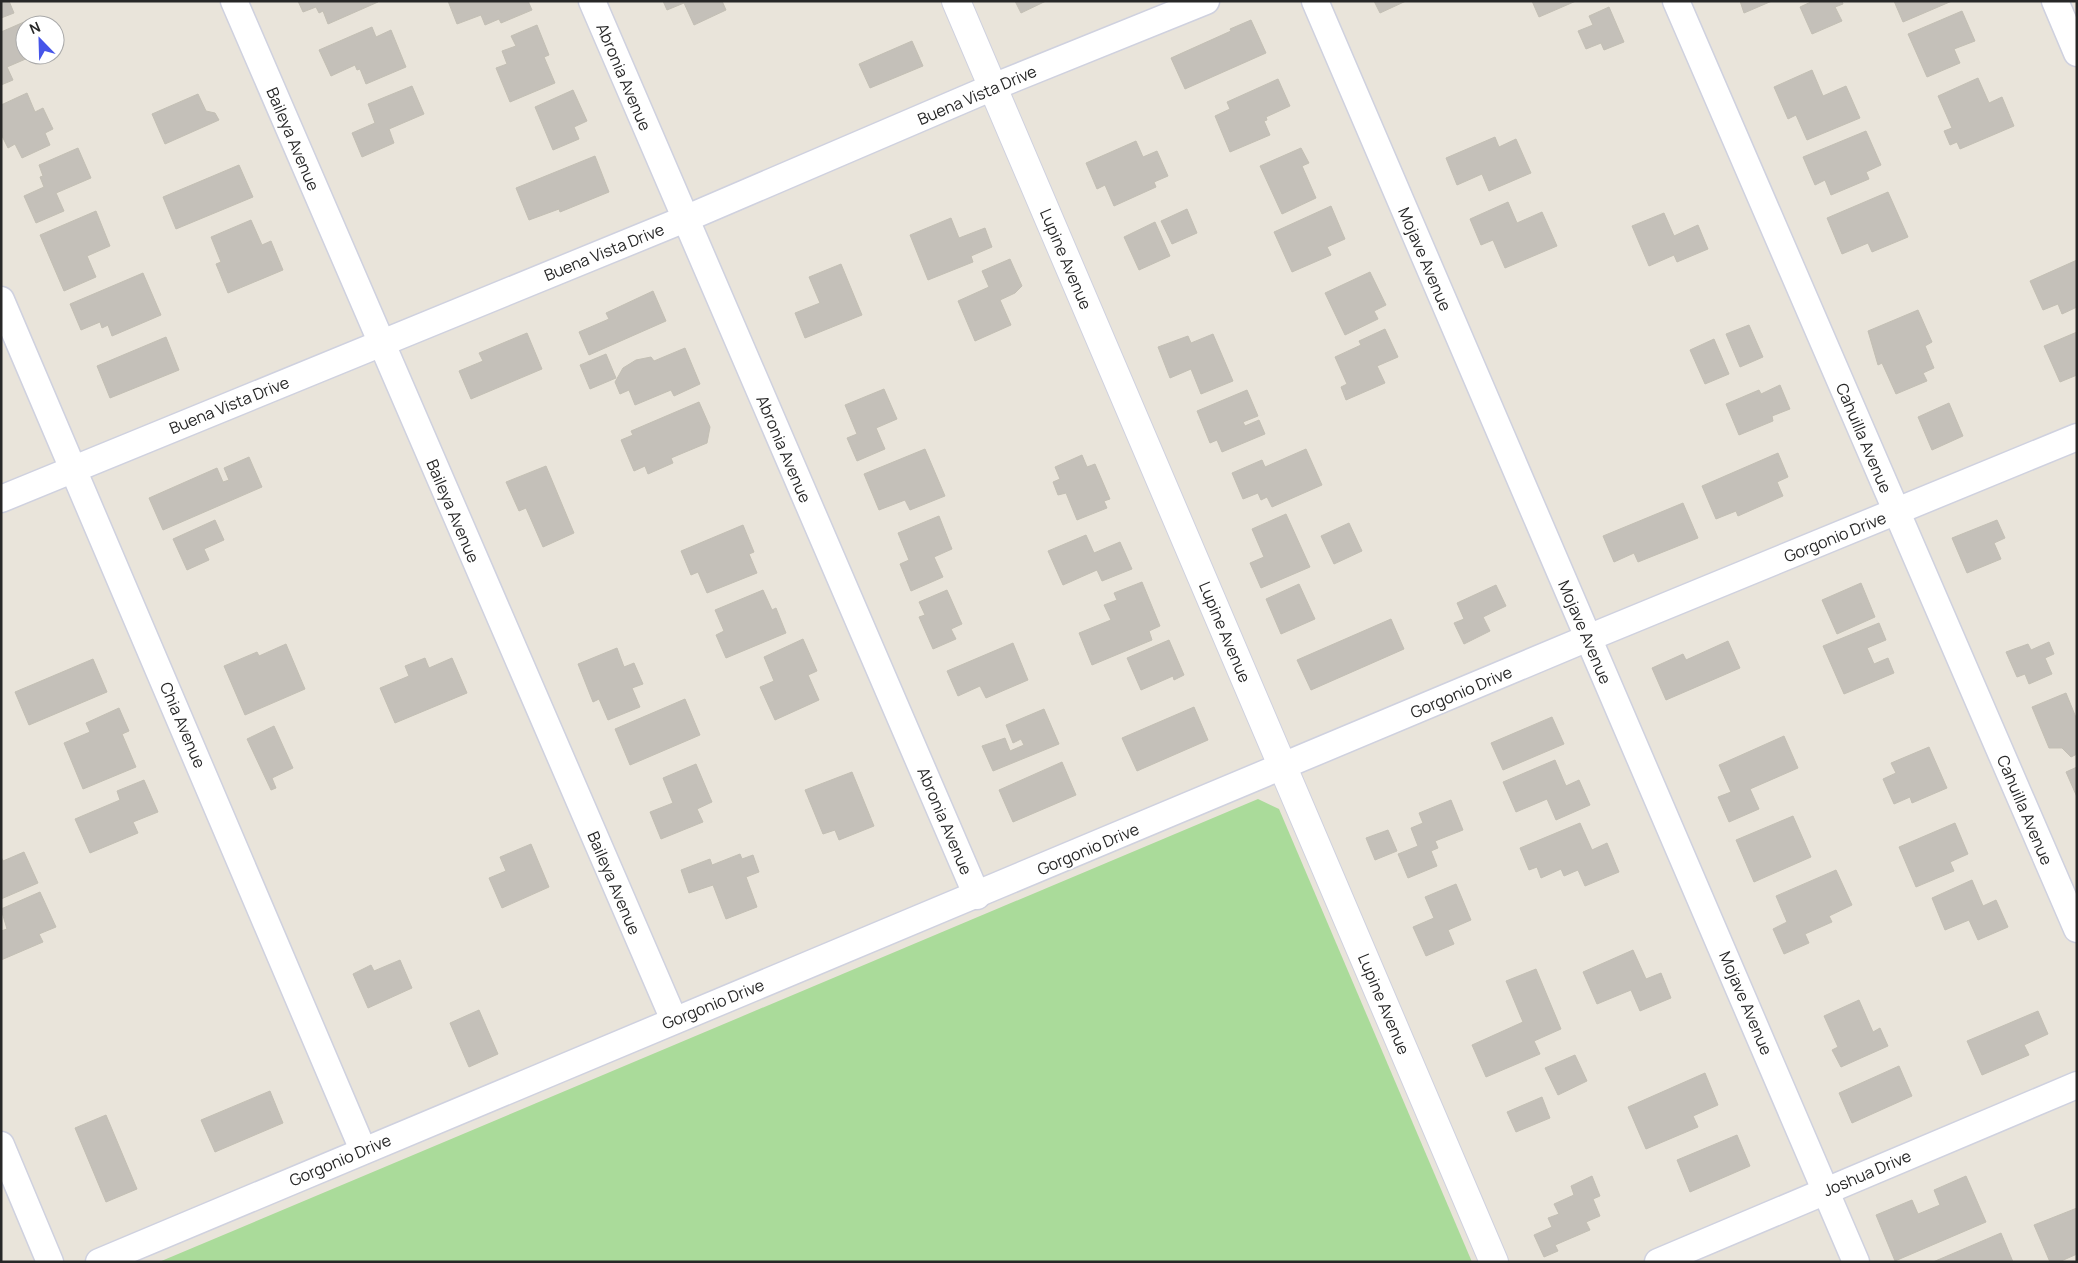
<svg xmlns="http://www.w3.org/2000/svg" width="2078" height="1263" font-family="Manrope,sans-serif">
	<rect width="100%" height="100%" fill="#e9e4da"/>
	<polygon fill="#aadb9a" points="1258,799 1279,809 1472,1262 159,1262"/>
	<g fill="#c4c0b9" stroke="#c3bfb4">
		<polygon points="1,1 9,1 14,13 1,18"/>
		<polygon points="298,1 378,1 378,2 328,24 323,11 319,13 316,7 303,12"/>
		<polygon points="448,1 528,1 532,10 501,23 499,19 485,25 481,15 457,24"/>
		<polygon points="663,1 722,1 726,10 694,25 684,3 667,10"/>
		<polygon points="1015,1 1046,1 1021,13"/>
		<polygon points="1374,1 1406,1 1380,13"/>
		<polygon points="1532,1 1576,1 1539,17"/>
		<polygon points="1740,1 1772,1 1744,13"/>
		<polygon points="1813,1 1842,1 1843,4 1835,7 1842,21 1812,34 1800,7"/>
		<polygon points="1894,1 1952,1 1903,22"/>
		<polygon points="1609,7 1624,42 1604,50 1601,43 1586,49 1578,31 1593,25 1589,16"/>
		<polygon points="1962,11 1975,41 1954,49 1960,63 1927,77 1908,34"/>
		<polygon points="1251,20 1266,53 1185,89 1171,58 1231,31 1230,29"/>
		<polygon points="24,22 25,55 35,55 7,67 13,80 1,85 1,32"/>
		<polygon points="537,25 549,55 544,57 555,83 510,102 496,68 507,64 502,51 516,46 511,36"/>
		<polygon points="372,27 376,37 391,30 406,67 366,84 360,69 357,70 355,65 331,76 319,50"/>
		<polygon points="912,41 923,66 870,88 859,64"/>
		<polygon points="1812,70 1823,96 1846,86 1860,118 1807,140 1796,115 1788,119 1774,87"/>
		<polygon points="1978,78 1989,103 2002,97 2014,126 1960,149 1957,142 1950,145 1944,131 1952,128 1938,96"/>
		<polygon points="1278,79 1290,106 1266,117 1267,120 1264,121 1270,135 1230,152 1215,116 1230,109 1227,102"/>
		<polygon points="412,86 424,114 389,129 394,143 362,157 352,133 375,123 368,104"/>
		<polygon points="573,90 587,121 574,127 579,139 553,150 535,107"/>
		<polygon points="27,93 35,112 43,108 53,129 45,133 50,145 22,158 15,144 8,148 1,134 1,105"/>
		<polygon points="198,94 206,111 215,113 219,120 165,144 152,114"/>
		<polygon points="1866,131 1881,165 1866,172 1869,179 1831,195 1825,180 1815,185 1803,157"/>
		<polygon points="1495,137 1499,147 1516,139 1531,173 1489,191 1482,174 1457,185 1446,158"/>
		<polygon points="1136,141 1143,157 1157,151 1168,176 1154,182 1156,187 1114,206 1105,185 1097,189 1086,163"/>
		<polygon points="78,148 91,178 56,193 64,211 36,223 24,196 44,187 40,177 43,176 39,165"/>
		<polygon points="1301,148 1309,163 1302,166 1316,198 1282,214 1260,166"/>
		<polygon points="595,156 609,192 560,212 559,209 529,220 516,188"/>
		<polygon points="239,165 253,197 176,229 163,197"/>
		<polygon points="1888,192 1908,237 1872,252 1868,243 1842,254 1827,218"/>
		<polygon points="1508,202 1517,223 1542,212 1557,246 1505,268 1493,240 1481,245 1470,219"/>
		<polygon points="1331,206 1345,239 1327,247 1331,255 1292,272 1274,232"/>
		<polygon points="1187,209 1197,233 1172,244 1161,221"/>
		<polygon points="96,211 110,246 87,256 96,277 64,291 40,235"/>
		<polygon points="1664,213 1674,236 1698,225 1708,249 1677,262 1674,255 1649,266 1632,226"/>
		<polygon points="951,218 959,238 985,228 992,247 971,256 973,262 928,280 910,235"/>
		<polygon points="251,220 262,245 271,241 283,270 228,293 216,264 221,262 211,237"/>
		<polygon points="1155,222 1170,256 1139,270 1124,237"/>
		<polygon points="1010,259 1022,286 1015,293 1000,300 1011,325 975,341 958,301 989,287 982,271"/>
		<polygon points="2077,260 2077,307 2062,314 2058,304 2043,310 2030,281"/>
		<polygon points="841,264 862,315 805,338 795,313 820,303 809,277"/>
		<polygon points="1370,272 1386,305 1374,311 1378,319 1345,335 1325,293"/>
		<polygon points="143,273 161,315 112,336 108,325 102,328 100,322 81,330 70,304"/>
		<polygon points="653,291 666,321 589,355 579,332 609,319 606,313"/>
		<polygon points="1918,310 1932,342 1925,346 1934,368 1923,373 1927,381 1896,394 1882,363 1878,365 1868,331"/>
		<polygon points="1749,325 1763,357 1740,367 1726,334"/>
		<polygon points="1385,329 1398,357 1377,366 1385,383 1346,400 1341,387 1347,384 1335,357 1361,345 1359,341"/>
		<polygon points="2077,332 2077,375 2060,382 2044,346"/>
		<polygon points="527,333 542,369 471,399 459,371 483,361 479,353"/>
		<polygon points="1213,334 1233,381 1201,394 1191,369 1170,378 1158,347 1188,336 1191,343"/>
		<polygon points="166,337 179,370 110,398 97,366"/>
		<polygon points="1714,339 1729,374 1705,384 1690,350"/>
		<polygon points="685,348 700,384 674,396 671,390 635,405 629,390 620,394 615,382 623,368 636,360 651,357 654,361"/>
		<polygon points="606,354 616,378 590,389 580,365"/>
		<polygon points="1780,385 1790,409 1772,416 1773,421 1739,435 1726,404 1759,390 1761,394"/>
		<polygon points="884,389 897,419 876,428 885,449 857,461 847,438 857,434 845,405"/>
		<polygon points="1247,390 1258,416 1243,422 1245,426 1259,420 1265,434 1222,452 1217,440 1210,443 1197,411"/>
		<polygon points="699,402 710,427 707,443 671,458 673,463 648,474 645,466 634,471 621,440 633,435 631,431"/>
		<polygon points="1949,403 1963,436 1932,450 1918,417"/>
		<polygon points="925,449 945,496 910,510 905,500 879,510 864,474"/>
		<polygon points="1306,449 1322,485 1272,507 1267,497 1261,500 1258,493 1243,499 1232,473 1262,460 1265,467"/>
		<polygon points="1778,453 1788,477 1777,482 1783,496 1738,516 1736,511 1716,519 1702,486"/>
		<polygon points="1082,455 1087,467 1095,464 1110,499 1104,501 1107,508 1077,520 1066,493 1058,495 1053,482 1060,479 1055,467"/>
		<polygon points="249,457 262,487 163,530 149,498 217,468 223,482 229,480 224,468"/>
		<polygon points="546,466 574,533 543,547 526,508 519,511 506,482"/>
		<polygon points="1683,503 1698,538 1638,562 1634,553 1614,562 1603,536"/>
		<polygon points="1286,514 1310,567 1261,588 1250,563 1264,557 1252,529"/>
		<polygon points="939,516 952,549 934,557 943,577 911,591 900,564 909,560 898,533"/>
		<polygon points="215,520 224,540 204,549 209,560 187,570 173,539"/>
		<polygon points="1997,520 2005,538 1994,543 2001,559 1967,573 1952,538"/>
		<polygon points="1349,523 1362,551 1334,564 1321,536"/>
		<polygon points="743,525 754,552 749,554 757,573 707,593 698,572 691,575 681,551"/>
		<polygon points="1086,535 1094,553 1120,542 1132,569 1102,581 1097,570 1063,585 1048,551"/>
		<polygon points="1142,582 1160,626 1149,631 1152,640 1092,665 1079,633 1111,620 1104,605 1117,600 1114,593"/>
		<polygon points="1861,583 1875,617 1837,634 1822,600"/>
		<polygon points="1299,584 1315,619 1281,634 1266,599"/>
		<polygon points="1496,585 1506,606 1483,617 1490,631 1464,644 1454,623 1464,619 1457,603"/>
		<polygon points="763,590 772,610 776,608 786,633 726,658 716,635 724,631 715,610"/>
		<polygon points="947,590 962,624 951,629 956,639 933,649 919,617 925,615 919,602"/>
		<polygon points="1391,619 1404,649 1311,690 1297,660"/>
		<polygon points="1879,623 1886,640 1867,648 1874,664 1888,658 1894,673 1844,694 1823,646"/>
		<polygon points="803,639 817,671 808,675 819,700 775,720 760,687 774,681 764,657"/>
		<polygon points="1169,640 1184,675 1174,680 1173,676 1141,690 1127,658"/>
		<polygon points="1728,641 1740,668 1666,700 1652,668 1683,654 1686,660"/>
		<polygon points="2049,642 2054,654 2045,658 2052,674 2029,684 2025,674 2017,677 2006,652 2028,644 2031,650"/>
		<polygon points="1013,643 1028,680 986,698 980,686 958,696 947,671"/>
		<polygon points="286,644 305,689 245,715 224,666 257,652 259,656"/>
		<polygon points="617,648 624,667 634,663 643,684 632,688 640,707 608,720 599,699 593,702 578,664"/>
		<polygon points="425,658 429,668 452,658 467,693 395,723 380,688 409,676 405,666"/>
		<polygon points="93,659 107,692 29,725 15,692"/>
		<polygon points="2066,693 2077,720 2077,754 2071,757 2062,748 2049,748 2032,707"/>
		<polygon points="685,699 700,735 630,765 615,729"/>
		<polygon points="1194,707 1208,740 1137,771 1122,738"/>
		<polygon points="119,708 129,731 122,734 136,767 83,789 64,743 90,732 86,723"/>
		<polygon points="1044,709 1059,744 993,771 982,746 1005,738 1010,751 1024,745 1021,739 1013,743 1006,725"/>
		<polygon points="1552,717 1564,744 1503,770 1491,743"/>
		<polygon points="274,726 293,768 272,778 276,788 271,790 247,739"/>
		<polygon points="1784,736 1798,768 1750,789 1759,809 1729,822 1718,797 1731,792 1719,765"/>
		<polygon points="1929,747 1947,788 1912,803 1910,797 1894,804 1883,779 1896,773 1891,763"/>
		<polygon points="1555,760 1566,786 1579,780 1590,805 1556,820 1547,799 1516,812 1503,782"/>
		<polygon points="1062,762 1076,795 1013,822 999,790"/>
		<polygon points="696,764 712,802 697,809 703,822 661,839 650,812 673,803 663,778"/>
		<polygon points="2077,767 2077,797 2066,772"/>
		<polygon points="852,772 874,826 839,840 835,830 823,834 805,790"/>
		<polygon points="144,780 158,812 133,822 138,833 90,853 75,819 120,800 117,791"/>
		<polygon points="1451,800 1463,830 1435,841 1438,848 1431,851 1437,866 1408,878 1398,854 1418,846 1411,828 1423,823 1419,813"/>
		<polygon points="1793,816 1811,857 1754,882 1736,840"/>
		<polygon points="1580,823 1592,850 1607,843 1619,872 1585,886 1578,870 1564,876 1561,869 1541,878 1537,867 1529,870 1520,848"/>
		<polygon points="1955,823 1968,854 1950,862 1954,871 1916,887 1899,847"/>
		<polygon points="1388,830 1397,851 1375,860 1366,838"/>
		<polygon points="531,844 549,887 502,908 489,878 506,871 500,857"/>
		<polygon points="24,852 38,883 1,899 1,857 3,861"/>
		<polygon points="740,854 742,859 753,855 759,872 746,877 757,907 726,919 713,885 689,893 681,870 710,859 712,865"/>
		<polygon points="1836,870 1852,905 1829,916 1832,922 1805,934 1809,943 1784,954 1773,929 1787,922 1776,896"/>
		<polygon points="1972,880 1983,906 1996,900 2008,927 1978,940 1969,920 1945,930 1932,898"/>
		<polygon points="1456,884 1471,920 1448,930 1454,944 1426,956 1413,927 1434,918 1425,897"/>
		<polygon points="40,892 56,927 39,934 43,942 1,960 1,931 7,929 1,909"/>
		<polygon points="1633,950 1646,979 1661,973 1671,998 1640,1011 1631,990 1597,1004 1583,972"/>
		<polygon points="400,960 412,988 368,1008 353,974 371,965 374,971"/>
		<polygon points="1536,969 1561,1029 1534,1041 1540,1054 1486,1077 1472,1045 1523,1022 1506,981"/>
		<polygon points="1859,1000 1873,1032 1880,1028 1888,1046 1841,1067 1832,1050 1838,1047 1824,1016"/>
		<polygon points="479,1010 498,1054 469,1067 450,1023"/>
		<polygon points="2038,1011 2048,1034 2024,1045 2029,1055 1982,1075 1967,1041"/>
		<polygon points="1575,1055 1587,1081 1558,1095 1545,1068"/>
		<polygon points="1899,1066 1912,1096 1852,1123 1839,1093"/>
		<polygon points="1705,1073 1718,1105 1693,1116 1698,1127 1646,1149 1628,1107"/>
		<polygon points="270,1091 283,1123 215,1152 201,1120"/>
		<polygon points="1542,1097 1550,1118 1516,1132 1507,1112"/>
		<polygon points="106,1115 137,1189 106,1202 75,1128"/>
		<polygon points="1737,1135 1750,1166 1690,1192 1677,1160"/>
		<polygon points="1592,1176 1600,1196 1593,1199 1600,1216 1586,1222 1590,1230 1555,1245 1558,1251 1544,1257 1534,1235 1552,1227 1548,1218 1559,1214 1554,1204 1574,1195 1571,1186"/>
		<polygon points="1966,1176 1986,1222 1895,1261 1876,1215 1912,1200 1918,1214 1940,1205 1934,1190"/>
		<polygon points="2077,1208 2077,1254 2059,1262 2050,1262 2034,1225"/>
		<polygon points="2001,1233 2013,1262 1933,1262"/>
	</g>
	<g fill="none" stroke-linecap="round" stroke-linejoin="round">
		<g stroke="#cfd1df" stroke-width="29">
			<g id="street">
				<polyline points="234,1 674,1020"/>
				<polyline points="592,1 977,896"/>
				<polyline points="1315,1 1856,1262"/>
				<polyline points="1676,1 2077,929"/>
				<polyline points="2055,1 2077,53"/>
				<polyline points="1,300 363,1150"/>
				<polyline points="1,499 685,219 993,87 1206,1"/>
				<polyline points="1,1145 50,1262"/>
				<polyline points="99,1262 1588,638 2077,437"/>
				<polyline points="1658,1262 2077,1085"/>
			</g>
		</g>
		<g stroke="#cfd1df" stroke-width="30">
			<polyline id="secondary" points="956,1 1494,1262"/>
		</g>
		<use href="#street" stroke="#fff" stroke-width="26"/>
		<use href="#secondary" stroke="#fff" stroke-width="28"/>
	</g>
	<g text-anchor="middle" stroke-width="4" stroke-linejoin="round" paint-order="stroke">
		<g font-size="16" fill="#272727" stroke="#fff">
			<text transform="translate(624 77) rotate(67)" y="6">Abronia Avenue</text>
			<text transform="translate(977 95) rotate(-23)" y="6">Buena Vista Drive</text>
			<text transform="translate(293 139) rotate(67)" y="6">Baileya Avenue</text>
			<text transform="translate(604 252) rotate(-22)" y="6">Buena Vista Drive</text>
			<text transform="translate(1066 259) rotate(67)" y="6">Lupine Avenue</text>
			<text transform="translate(1425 259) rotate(67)" y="6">Mojave Avenue</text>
			<text transform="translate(229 405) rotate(-22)" y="6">Buena Vista Drive</text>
			<text transform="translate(1864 438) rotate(67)" y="6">Cahuilla Avenue</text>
			<text transform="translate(784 449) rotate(67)" y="6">Abronia Avenue</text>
			<text transform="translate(453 511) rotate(67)" y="6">Baileya Avenue</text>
			<text transform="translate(1835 537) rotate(-22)" y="6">Gorgonio Drive</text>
			<text transform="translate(1225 632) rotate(67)" y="6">Lupine Avenue</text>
			<text transform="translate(1585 632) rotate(67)" y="6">Mojave Avenue</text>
			<text transform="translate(1461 692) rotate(-23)" y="6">Gorgonio Drive</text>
			<text transform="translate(183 725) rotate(67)" y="6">Chia Avenue</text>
			<text transform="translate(2025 810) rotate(67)" y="6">Cahuilla Avenue</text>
			<text transform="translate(945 821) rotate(67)" y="6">Abronia Avenue</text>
			<text transform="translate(1088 849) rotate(-23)" y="6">Gorgonio Drive</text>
			<text transform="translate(614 883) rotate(67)" y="6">Baileya Avenue</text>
			<text transform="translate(1746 1003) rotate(67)" y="6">Mojave Avenue</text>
			<text transform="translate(713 1004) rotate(-22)" y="6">Gorgonio Drive</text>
			<text transform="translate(1384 1004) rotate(67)" y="6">Lupine Avenue</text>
			<text transform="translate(340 1160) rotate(-23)" y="6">Gorgonio Drive</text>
			<text transform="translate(1867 1173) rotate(-23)" y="6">Joshua Drive</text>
		</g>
	</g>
	<rect width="2078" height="1263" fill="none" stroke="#272727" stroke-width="5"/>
	<g transform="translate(40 40) rotate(337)"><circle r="24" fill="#ffffff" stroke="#a9a9a9"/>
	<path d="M0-4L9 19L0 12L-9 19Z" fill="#4655e9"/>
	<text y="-8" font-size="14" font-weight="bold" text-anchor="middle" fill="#272727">N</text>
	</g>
</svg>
